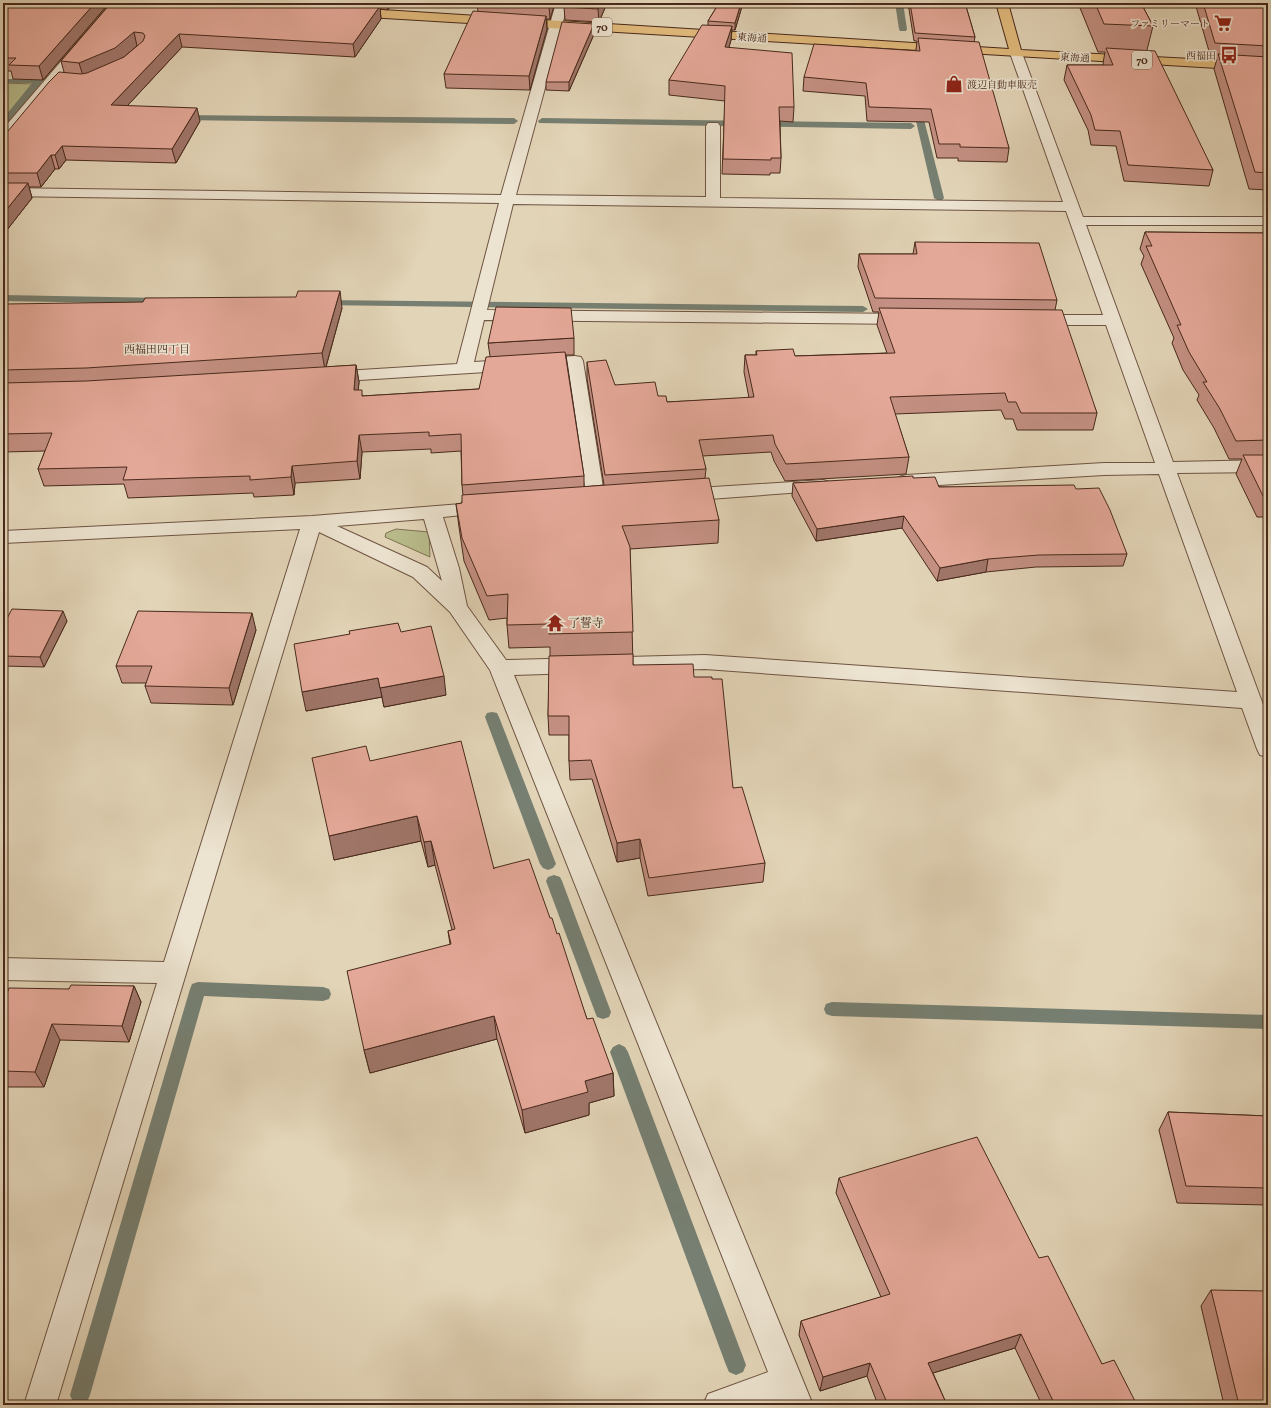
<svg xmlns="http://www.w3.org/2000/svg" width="1271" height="1408" font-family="Vollkorn,'Noto Serif JP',serif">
	<rect width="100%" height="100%" fill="#e2d4b7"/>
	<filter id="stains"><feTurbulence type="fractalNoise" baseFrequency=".005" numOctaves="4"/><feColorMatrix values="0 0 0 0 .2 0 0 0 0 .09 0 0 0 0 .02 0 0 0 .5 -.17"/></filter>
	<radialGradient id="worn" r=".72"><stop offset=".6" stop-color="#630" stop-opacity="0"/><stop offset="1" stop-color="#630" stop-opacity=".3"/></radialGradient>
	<g fill="#b8bb8b" stroke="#807253">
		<polygon points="3,83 33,84 3,119"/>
		<polygon points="396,529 429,532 430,557 385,537 386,533"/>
	</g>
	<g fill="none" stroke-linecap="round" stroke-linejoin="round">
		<g fill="#767f71" fill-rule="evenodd">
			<polygon points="895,3 903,3 907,29 906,31 900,31 899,29"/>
			<polygon points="48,64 51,64 55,66 6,126 3,127 3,119 32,83 3,83 3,79 36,79"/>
			<polygon points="916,101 920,104 944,198 942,200 939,201 934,198 912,104"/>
			<polygon points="180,115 514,118 518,121 514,124 177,120 176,118"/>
			<polygon points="542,118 911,123 915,126 911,129 539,123 538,121"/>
			<polygon points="3,295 163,298 168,301 163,304 3,301"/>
			<polygon points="323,300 863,306 868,309 863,312 319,305 318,303 319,301"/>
			<polygon points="492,712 497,713 499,717 556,864 553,868 548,870 543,868 540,864 485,717 487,713"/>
			<polygon points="554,875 560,877 562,881 611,1012 609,1017 603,1019 597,1017 595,1012 546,881 548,877"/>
			<polygon points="198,982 323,987 329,989 331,994 329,999 323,1001 204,996 90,1395 87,1402 79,1405 73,1402 70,1395 190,989 192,984"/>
			<polygon points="832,1002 1268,1015 1268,1029 832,1016 826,1014 824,1009 826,1004"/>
			<polygon points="619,1044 625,1047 628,1052 746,1365 743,1372 736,1375 729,1372 726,1365 610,1052 613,1047"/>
		</g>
		<g stroke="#6e5442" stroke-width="2">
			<g id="minor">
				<polygon points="111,3 123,3 8,141 3,142 3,129"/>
				<path d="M556,3H568L516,195L706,197V126L708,123H718L720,126V198L1063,202L1010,53L1012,50H1020L1022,53L1083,217H1268V225H1086L1173,462L1268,460V472L1177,473L1268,718V757L1260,755L1257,749L1242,708L705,669L514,675L813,1405H781L779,1400L764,1405H703L708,1394L768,1372L490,670L450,612L413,577L319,532L56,1405H24L157,983L3,980V958L164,962L300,529L3,543V531L312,516L486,502L493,504L496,508L493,512L443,517L459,568L467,606L506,660L705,655L1237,692L1159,474L1104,475L906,487L899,485L897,481L899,477L906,475L1104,463H1155L1106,325H1036L1030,323L1028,320L1030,317L1036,315H1103L1066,211L513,204L487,310L908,314L914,316L916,319L914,322L908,324L484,320L474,362L575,356L581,357L583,361L605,500L603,504L596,506L589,504L587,500L567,367L328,382L322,381L319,377L322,373L328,372L457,364L499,203L3,196V188L501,195ZM424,519L442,581L427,567L337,526Z"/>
				<polygon points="823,480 830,482 832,486 830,490 682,501 675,499 673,495 675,491 682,489"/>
			</g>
		</g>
		<g stroke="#48291b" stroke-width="2">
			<polygon id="major" points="996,3 1008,3 1021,50 1268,63 1268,71 351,16 347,15 345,12 347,9 351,8 1009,49"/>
		</g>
		<use href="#minor" fill="#ece3d0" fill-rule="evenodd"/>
		<use href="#major" fill="#e1ba7c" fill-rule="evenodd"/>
	</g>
	<g fill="#c49083" stroke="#48291b" fill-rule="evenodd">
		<polygon points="3,3 109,3 43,80 13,79 11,71 3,71"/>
		<path d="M111,3H392L388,10L380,9L381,19L355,57L182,47L127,106L200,121L176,163L66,160L59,169H55L41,187H29L32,198L3,235V137L64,72L61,61ZM137,46H138L123,58Z"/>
		<polygon points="477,3 555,3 550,19 547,19 547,29 530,90 446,88 444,74 478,12"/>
		<polygon points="566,3 607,3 599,22 565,20 564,7"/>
		<polygon points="719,3 743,3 735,30 732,30 731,40 729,47 794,107 793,122 780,121 781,158 780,173 770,173 770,175 722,174 725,101 669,95 669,80 708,25 708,21"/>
		<polygon points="908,3 965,3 975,37 974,42 1009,148 1007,162 958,161 958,158 937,158 929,122 867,121 865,96 803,91 804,77 916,50 917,41 914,41"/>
		<polygon points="1078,3 1141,3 1153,26 1147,50 1213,170 1209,186 1124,181 1116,146 1091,145 1088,130 1064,80 1067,65 1104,65 1103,63 1105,52 1098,52"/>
		<polygon points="1195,3 1268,3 1268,190 1249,189 1214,69 1217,59 1211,58"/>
		<polygon points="595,32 569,91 546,90 546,82"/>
		<polygon points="1145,232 1268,233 1268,517 1257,517 1236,474 1242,459 1229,459 1214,428 1197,400 1199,395 1183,370 1172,343 1174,338 1141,264 1144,256 1140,249"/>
		<polygon points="915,242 1057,300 1055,310 1097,413 1093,430 1017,430 1013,419 1005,419 1001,410 895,414 909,457 906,474 785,481 774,461 771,452 702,456 706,469 705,478 719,520 718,543 630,549 633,665 694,677 733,788 765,863 763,882 648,896 640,858 617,862 592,779 570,780 569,761 569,735 549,735 548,716 550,656 550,647 509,648 507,625 507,618 489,620 464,561 459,527 456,504 462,503 463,495 462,485 461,451 431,453 431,449 362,452 360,479 295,483 294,495 254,497 253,493 128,498 124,484 44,486 38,469 45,451 3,452 3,309 342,308 326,367 356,365 359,382 358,390 363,396 479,389 490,356 488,343 574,338 574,355 566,355 584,476 584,487 604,485 587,379 587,362 615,385 658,396 667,402 749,398 744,372 745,355 756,355 756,351 795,356 887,353 877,325 879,312 873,312 858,267 859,254 913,254"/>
		<polygon points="913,478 939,487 1076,489 1127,554 1123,566 1036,567 986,572 937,581 902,528 816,541 792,496 793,483"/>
		<polygon points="67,621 44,667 3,666 3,626"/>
		<polygon points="256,630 233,705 151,703 145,686 146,683 122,683 116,666"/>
		<polygon points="401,632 446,695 384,707 382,697 306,711"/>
		<polygon points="370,761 550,918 587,1019 613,1073 614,1096 589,1103 589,1115 525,1133 497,1039 370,1073 364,1050 450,944 448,931 452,930 435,865 428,867 421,841 334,860"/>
		<polygon points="134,986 141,1002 129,1042 60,1040 44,1087 3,1087 3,1004 69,989"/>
		<polygon points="1168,1112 1268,1116 1268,1205 1177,1203 1159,1130"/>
		<polygon points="839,1178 1039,1258 1102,1364 1137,1405 1042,1405 1015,1348 933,1373 947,1405 878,1405 867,1376 820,1391 799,1335 801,1321 881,1297 836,1193"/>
		<polygon points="1211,1290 1268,1405 1224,1405 1201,1306"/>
	</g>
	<g fill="#a0766a" stroke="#48291b">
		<polygon points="95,3 109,3 43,80 39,66"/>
		<polygon points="387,3 392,3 388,10"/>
		<polygon points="550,3 555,3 550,19 549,6"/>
		<polygon points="601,3 607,3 599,22 598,9"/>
		<polygon points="741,3 743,3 735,30 735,23"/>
		<polygon points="380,6 381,19 355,57 353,44"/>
		<polygon points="546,16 547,29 530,90 529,76"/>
		<polygon points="594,24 595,32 569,91 569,82"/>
		<polygon points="732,26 731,40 725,61 725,47"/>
		<polygon points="134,32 137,46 118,62 83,76 79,63"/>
		<polygon points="179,34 182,47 115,119 111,105"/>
		<polygon points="197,108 200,121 176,163 172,149"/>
		<polygon points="62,146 66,160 59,169 55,155"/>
		<polygon points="51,155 55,169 41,187 37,173"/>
		<polygon points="28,183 32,198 3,235 3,214"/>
		<polygon points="340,291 342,308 325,370 322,353"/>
		<polygon points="356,365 359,382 357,407 354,390"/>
		<polygon points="359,435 362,452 360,479 357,461"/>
		<polygon points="292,466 295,483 294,495 291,477"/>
		<polygon points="904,516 902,528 816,541 817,529"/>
		<polygon points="988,559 986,572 937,581 940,568"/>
		<polygon points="63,611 67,621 44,667 40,657"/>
		<polygon points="252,613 256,630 233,705 229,688"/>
		<polygon points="444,676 446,695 384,707 380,688"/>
		<polygon points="378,678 382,697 306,711 302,692"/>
		<polygon points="417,816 421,841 334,860 329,836"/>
		<polygon points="640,839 640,858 617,862 617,843"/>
		<polygon points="431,841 435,865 428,867 424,842"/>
		<polygon points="134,986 141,1002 129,1042 122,1026"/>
		<polygon points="494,1016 497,1039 370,1073 364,1050"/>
		<polygon points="52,1024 60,1040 44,1087 35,1072"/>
		<polygon points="613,1073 614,1096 589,1103 589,1115 525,1133 522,1110 585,1081"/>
		<polygon points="1021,1334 1015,1348 923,1376 928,1363"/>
		<polygon points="870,1363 867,1376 820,1391 823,1377"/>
	</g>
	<g fill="#e4a898" stroke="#48291b">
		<polygon points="3,3 95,3 39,66 9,65 16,58 3,58"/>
		<polygon points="111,3 324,3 380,6 353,44 179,34 111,105 197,108 172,149 62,146 55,155 51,155 37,173 3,173 3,137 49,82 59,72 81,74 87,73 124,57 143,41 145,36 143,33 134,32 115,48 79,63 61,61"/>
		<polygon points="498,3 550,3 549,6"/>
		<polygon points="566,3 601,3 598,9 564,7"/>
		<polygon points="719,3 741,3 735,23 708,21"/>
		<polygon points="910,3 965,3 975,37 915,33"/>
		<polygon points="1095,3 1141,3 1153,26 1104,24"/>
		<polygon points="1203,3 1268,3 1268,46 1215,43"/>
		<polygon points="473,11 546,16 529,76 444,74"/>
		<polygon points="562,22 594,24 569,82 546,82"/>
		<polygon points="702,25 732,26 725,47 792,53 794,107 779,107 781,158 771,158 771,160 723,159 725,86 669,80"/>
		<polygon points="918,38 979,42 1009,148 960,147 960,144 939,144 931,109 869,107 866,83 804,77 814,44 920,51"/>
		<polygon points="1106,48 1155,51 1213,170 1128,165 1120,131 1095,130 1091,115 1067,65 1113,65"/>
		<polygon points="1218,54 1268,57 1268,173 1255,172"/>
		<polygon points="3,183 28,183 3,214"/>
		<polygon points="1145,232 1268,233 1268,440 1236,441 1220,409 1203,382 1207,382 1189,352 1177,325 1181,325 1146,246 1152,246"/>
		<polygon points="915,242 1039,243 1057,300 875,298 859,254 917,254"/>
		<polygon points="298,291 340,291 322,353 86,368 3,370 3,309 6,304 143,302 145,298 296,297"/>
		<polygon points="496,307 571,308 574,338 488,343"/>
		<polygon points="879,308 1062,310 1097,413 1021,413 1016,402 1008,402 1005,393 890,397 909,457 786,464 775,444 773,435 699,440 706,469 605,475 587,362 606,360 615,385 655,382 658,396 666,396 667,402 754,397 745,355 757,355 756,351 793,349 795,356 895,353"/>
		<polygon points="565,352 584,476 462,485 461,434 429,436 429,432 359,435 357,461 292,466 291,477 250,480 250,476 123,480 127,467 38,469 52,433 3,434 3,383 86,381 356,365 354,390 362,390 362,396 479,389 486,357"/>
		<polygon points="1243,455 1268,455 1268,498 1264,498"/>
		<polygon points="913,476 913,478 935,477 939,487 1074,485 1076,489 1099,488 1110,510 1127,554 1039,555 988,559 940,568 904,516 817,529 793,483"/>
		<polygon points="709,478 719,520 622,526 630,547 633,632 549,634 549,624 507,625 508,594 487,596 462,538 456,504 462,503 462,495"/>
		<polygon points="12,609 63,611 40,657 3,656 3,626"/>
		<polygon points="138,611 252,613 229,688 145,686 152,666 116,666"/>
		<polygon points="398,623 401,632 431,626 444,676 380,688 378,678 302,692 294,644 350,634 349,631"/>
		<polygon points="633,654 633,665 693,664 694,677 712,677 712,679 722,679 733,788 742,787 765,863 649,878 640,839 617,843 591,760 569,761 569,716 548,716 549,656"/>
		<polygon points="461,741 494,869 494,868 529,859 550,918 552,918 557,934 559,933 587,1019 593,1018 613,1073 585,1081 588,1092 522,1110 494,1016 364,1050 347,971 451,944 448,931 455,929 431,841 424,842 417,816 329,836 312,758 366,746 370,761"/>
		<polygon points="71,985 134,986 122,1026 52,1024 35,1072 3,1071 3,1004 9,988 69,989"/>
		<polygon points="1168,1112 1268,1116 1268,1188 1186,1186"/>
		<polygon points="977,1137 1039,1258 1048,1256 1102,1364 1114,1360 1137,1405 1055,1405 1021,1334 928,1363 947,1405 888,1405 870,1363 823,1377 801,1321 890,1294 839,1178"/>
		<polygon points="1211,1290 1268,1291 1268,1405 1239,1405"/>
	</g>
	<defs>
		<g id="supermarket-bare" transform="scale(1.38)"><path d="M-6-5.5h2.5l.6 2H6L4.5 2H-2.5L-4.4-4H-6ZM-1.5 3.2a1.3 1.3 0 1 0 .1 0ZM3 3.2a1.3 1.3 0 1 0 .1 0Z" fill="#8f2418" stroke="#ece3d0" stroke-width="2.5" paint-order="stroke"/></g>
		<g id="bus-bare" transform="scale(1.38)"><path d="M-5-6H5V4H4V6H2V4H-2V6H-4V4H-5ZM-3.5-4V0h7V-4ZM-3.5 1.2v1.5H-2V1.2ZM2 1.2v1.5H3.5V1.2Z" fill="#8f2418" stroke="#ece3d0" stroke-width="2.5" paint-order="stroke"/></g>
		<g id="shop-bare" transform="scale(1.38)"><path d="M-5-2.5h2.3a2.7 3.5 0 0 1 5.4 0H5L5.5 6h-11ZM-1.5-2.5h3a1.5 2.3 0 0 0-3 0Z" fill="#8f2418" stroke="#ece3d0" stroke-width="2.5" paint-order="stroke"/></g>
		<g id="temple-bare" transform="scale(1.38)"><path d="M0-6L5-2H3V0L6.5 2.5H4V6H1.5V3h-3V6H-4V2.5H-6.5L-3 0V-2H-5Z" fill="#8f2418" stroke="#ece3d0" stroke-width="2.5" paint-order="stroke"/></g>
	</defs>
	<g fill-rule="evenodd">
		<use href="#supermarket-bare" x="1223" y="23"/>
		<use href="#bus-bare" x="1229" y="55"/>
		<use href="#shop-bare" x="954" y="84"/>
		<use href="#temple-bare" x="555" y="623"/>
	</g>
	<g text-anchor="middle" stroke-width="3.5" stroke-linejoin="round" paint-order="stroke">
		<g font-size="10" fill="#48291b" stroke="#ece3d0" text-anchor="end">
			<text x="1210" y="27">ファミリーマート</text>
			<text x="1216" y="59">西福田</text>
			<text x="967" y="88" text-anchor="start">渡辺自動車販売</text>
		</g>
		<g font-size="10" fill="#48291b" stroke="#ece3d0">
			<text transform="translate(752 37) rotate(4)" y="4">東海通</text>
			<text transform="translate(1075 57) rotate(3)" y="4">東海通</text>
		</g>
		<g fill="#ece3d0" stroke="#796151" stroke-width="1">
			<rect x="592" y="18" width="20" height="18" rx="3"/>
			<rect x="1132" y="51" width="20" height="18" rx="3"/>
		</g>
		<g font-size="11" font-weight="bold" fill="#48291b">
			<text x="602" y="31">70</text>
			<text x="1142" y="64">70</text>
		</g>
		<g font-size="11" fill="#48291b" stroke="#ece3d0">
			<text x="157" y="353">西福田四丁目</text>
		</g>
		<g font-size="12" fill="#48291b" stroke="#ece3d0" text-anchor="start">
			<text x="568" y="627">了誓寺</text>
		</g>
	</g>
	<rect width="1271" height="1408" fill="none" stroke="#e2d4b7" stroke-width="16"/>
	<rect x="4" y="4" width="1263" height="1400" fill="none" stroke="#48291b" stroke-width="2"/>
	<rect x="8" y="8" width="1255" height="1392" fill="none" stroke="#48291b"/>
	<rect width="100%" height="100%" filter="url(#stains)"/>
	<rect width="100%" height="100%" fill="url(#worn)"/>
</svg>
